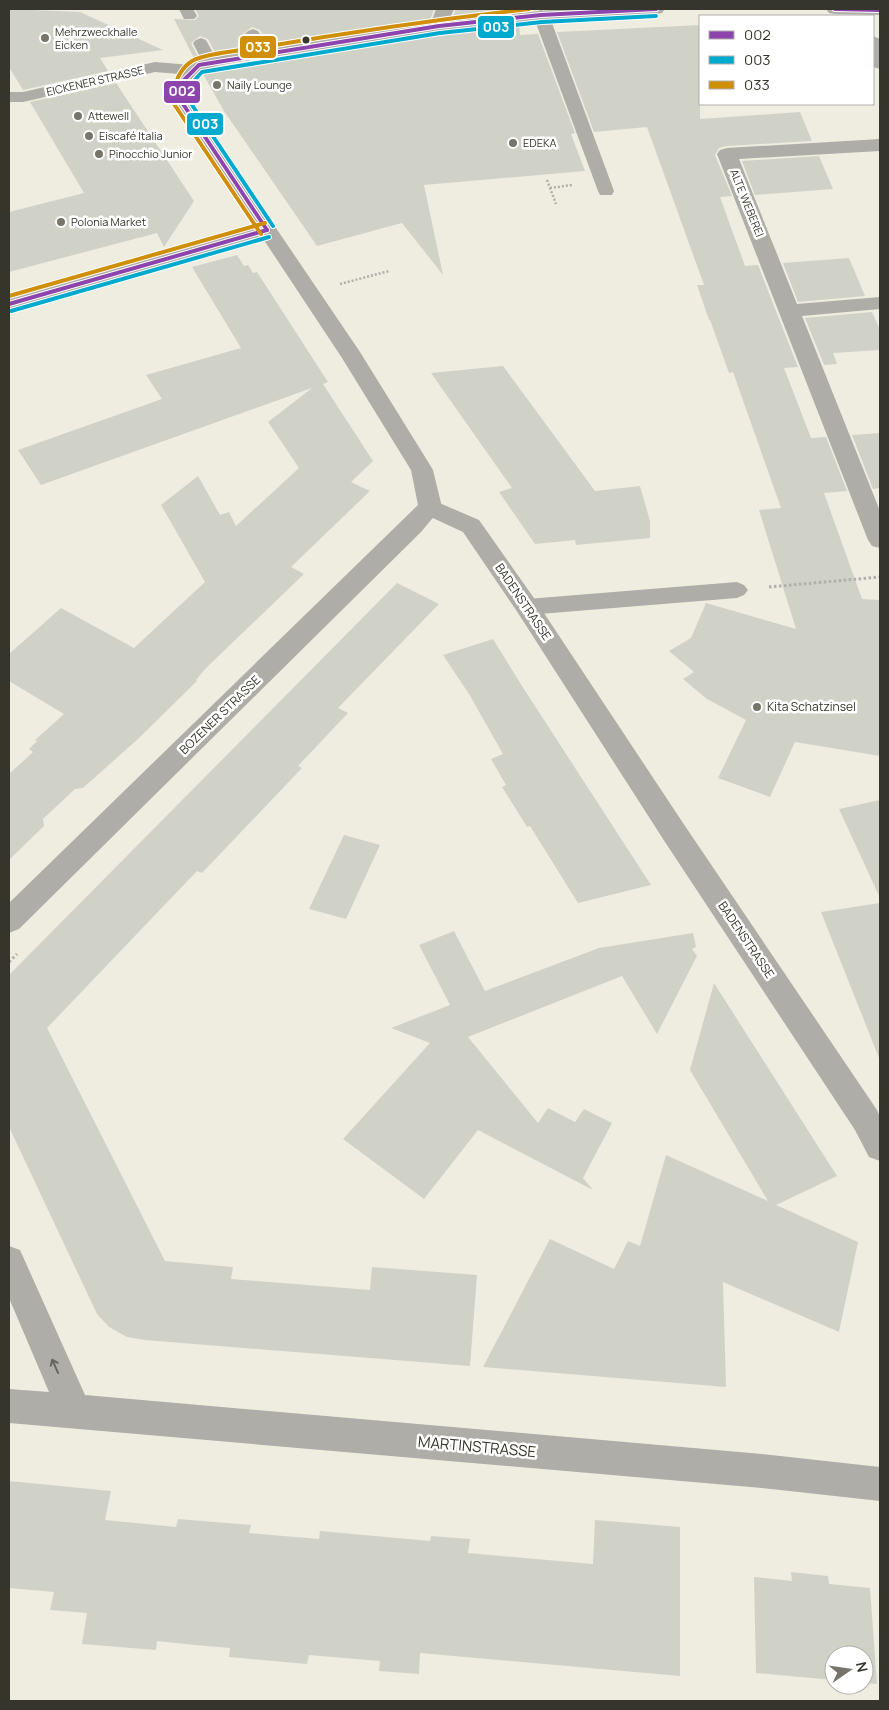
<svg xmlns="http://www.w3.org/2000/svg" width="889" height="1710" font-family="Manrope,sans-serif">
	<rect width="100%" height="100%" fill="#efeddf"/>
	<g fill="#d1d2c7">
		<polygon points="9,9 80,12 163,50 100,58 108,71 23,90 9,67"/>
		<polygon points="195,9 434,9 430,20 269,45 260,30 252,27 243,34 252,48 216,54 208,39 200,36 191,43 199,59 195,60 174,19 195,20 199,16"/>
		<polygon points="456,9 518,9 518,11 452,18"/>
		<polygon points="519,24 520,35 538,34 575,133 571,134 585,171 424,185 443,275 402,223 317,246 224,111 203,74 226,66 439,33"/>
		<polygon points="700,25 700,119 800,112 812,141 727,146 719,148 715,155 732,196 720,197 745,266 758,265 798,367 784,368 811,438 826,437 847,491 824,493 862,599 880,600 880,756 795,742 770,797 718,778 746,720 707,699 683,679 694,672 669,651 691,638 706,603 796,629 759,510 781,508 733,372 729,373 710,320 709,320 697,285 704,285 647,127 594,132 557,32"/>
		<polygon points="116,83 194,201 164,247 157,233 9,272 9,212 84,193 30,102"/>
		<polygon points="819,156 833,189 755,195 742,161"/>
		<polygon points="237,255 244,266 248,265 253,273 257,272 328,382 323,384 373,461 351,482 370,491 291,567 304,574 206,668 196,680 197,681 139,738 83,788 75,789 43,819 44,826 9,860 9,774 33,752 29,749 37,741 35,740 64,714 9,681 9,654 61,608 134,648 205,582 161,505 198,476 220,515 229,512 236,526 299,468 268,422 312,388 41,485 18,450 162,399 146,375 241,348 192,267"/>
		<polygon points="849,258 865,296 798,302 783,263"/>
		<polygon points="872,312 880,330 880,350 833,353 837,364 824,365 805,318"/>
		<polygon points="503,366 595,491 640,486 650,521 650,538 576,545 575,540 535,544 499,492 512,488 431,373"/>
		<polygon points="880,433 880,488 873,489 852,435"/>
		<polygon points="397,583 439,604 338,708 348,713 298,766 302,768 202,873 197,871 47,1028 165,1261 233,1267 231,1279 370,1290 372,1267 477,1275 470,1366 145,1340 127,1337 109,1327 97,1314 9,1127 9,975"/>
		<polygon points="493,639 522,686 651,885 578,903 530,826 527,827 502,787 506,785 491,759 503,754 469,694 443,655"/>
		<polygon points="880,800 880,898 839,809"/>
		<polygon points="344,835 380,845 346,919 309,909"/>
		<polygon points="880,903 880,1058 879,1058 821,912"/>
		<polygon points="454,931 485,991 599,948 693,933 696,947 692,949 697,956 657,1034 622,976 468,1037 538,1123 548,1108 575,1122 584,1109 612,1123 583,1178 593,1190 478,1130 424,1199 343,1139 430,1043 391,1028 450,1005 419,945"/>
		<polygon points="714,983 837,1176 776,1205 858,1242 839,1332 723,1282 726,1387 483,1367 550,1239 614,1269 628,1241 640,1246 666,1155 768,1201 690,1070"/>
		<polygon points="9,1481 111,1491 105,1520 176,1527 178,1519 251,1525 249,1533 319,1539 320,1531 430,1541 431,1536 470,1539 468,1553 593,1564 595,1520 680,1527 680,1676 420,1653 419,1674 379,1671 380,1661 344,1658 309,1655 307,1664 229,1657 230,1648 195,1645 157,1641 156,1650 82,1644 87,1613 50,1610 54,1592 9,1588"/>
		<polygon points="791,1572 828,1576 829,1584 870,1588 877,1684 864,1683 864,1655 834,1655 834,1680 756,1673 754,1577 792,1581"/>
	</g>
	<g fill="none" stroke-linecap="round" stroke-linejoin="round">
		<g stroke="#b0afa9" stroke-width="2.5" stroke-dasharray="2 2" stroke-linecap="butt">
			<polyline points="547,180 556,204"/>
			<polyline points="550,188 572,185"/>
			<polyline points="340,284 389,271"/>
		</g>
		<g stroke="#b0afa9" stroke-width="3" stroke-dasharray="2.5 2.5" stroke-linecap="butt">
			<polyline points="769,587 880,577"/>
			<polyline points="9,962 17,954"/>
		</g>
		<g fill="#afada8" fill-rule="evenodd">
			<polygon points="179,9 193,9 197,16 194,19 184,19"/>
			<polygon points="541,10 546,12 549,15 614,191 612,195 600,195 598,191 533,15 536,12"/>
			<polygon points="253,29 258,31 272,53 269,56 259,56 245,34 248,31"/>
			<polygon points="201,38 206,40 218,62 216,65 204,65 193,43 196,40"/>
			<polygon points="155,62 191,65 197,67 199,70 197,73 191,75 155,72 23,102 9,102 9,92 23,92"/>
			<polygon points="737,582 744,585 748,590 744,595 737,598 527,615 520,612 516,607 520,602 527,599"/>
		</g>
		<g fill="#afada8" fill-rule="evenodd">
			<polygon points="436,9 454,9 445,30 439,31 433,30 430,26"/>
			<polygon points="873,36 880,39 880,69 873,67"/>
			<polygon points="880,139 880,151 739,159 797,304 880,297 880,309 802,316 880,511 880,548 872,546 868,540 717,154 720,150 727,148"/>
			<polygon points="267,224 274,226 277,230 274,234 9,310 9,297"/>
			<polygon points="430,499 479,520 536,601 685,826 877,1110 880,1117 880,1161 869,1157 855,1130 665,842 518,613 463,532 422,513 418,507 422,501"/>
			<polygon points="9,1246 20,1250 85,1395 762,1454 880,1467 880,1501 762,1488 9,1423 9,1389 49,1392 9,1298"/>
		</g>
		<g fill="#afada8" fill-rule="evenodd">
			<path d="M560,9H665L662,13L656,14L541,20L439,31L226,64C201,69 191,74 190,101L360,352L430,465L433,470L442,507L421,532L19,929L9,933V903L418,505L411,470L342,358L172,101C173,65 195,60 226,54L439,21Z"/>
			<polygon points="826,9 880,9 880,15 835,14 829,13"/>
		</g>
		<g stroke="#fff" stroke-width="6">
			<g id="bus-1">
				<polyline points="835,9 880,10"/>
				<polyline points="267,230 181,101 184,80 199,65 439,26 541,15 656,9"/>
				<polyline points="9,304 267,230"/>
			</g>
		</g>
		<g stroke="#fff" stroke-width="6">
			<g id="bus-2">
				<polyline points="273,226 188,99 191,84 202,72 440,33 542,22 656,16"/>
				<polyline points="11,311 269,237"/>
			</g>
		</g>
		<g stroke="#fff" stroke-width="6">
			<g id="bus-3">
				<path d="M261,234L174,104C173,87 177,71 192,61C205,53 246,50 263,47C351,32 440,19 529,9"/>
				<polyline points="9,296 265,223"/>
			</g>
		</g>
		<use href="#bus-1" stroke="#8e44ad" stroke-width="4"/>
		<use href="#bus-2" stroke="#00a9ce" stroke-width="4"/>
		<use href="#bus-3" stroke="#d08f09" stroke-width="4"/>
	</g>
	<defs><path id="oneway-shaft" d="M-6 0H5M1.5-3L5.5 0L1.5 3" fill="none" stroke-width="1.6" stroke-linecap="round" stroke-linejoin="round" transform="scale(1.25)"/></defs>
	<use stroke="#66655d" href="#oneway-shaft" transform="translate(55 1366) rotate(-114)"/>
	<g fill="#77756a" stroke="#fff" stroke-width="2">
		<circle cx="45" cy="38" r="5"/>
		<circle cx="217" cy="85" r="5"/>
		<circle cx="78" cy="116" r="5"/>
		<circle cx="89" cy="136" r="5"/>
		<circle cx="513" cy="143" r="5"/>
		<circle cx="99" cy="154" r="5"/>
		<circle cx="61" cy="222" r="5"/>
		<circle cx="757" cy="707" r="5"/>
	</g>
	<circle fill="#36352b" stroke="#fff" stroke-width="2" cx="306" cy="40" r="4.5"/>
	<g text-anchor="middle" stroke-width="5" stroke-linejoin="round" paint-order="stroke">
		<g font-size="11" fill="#36352b" stroke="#fff" text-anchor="start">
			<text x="55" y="36">Mehrzweckhalle<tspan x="55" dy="13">Eicken</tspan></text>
			<text x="227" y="89">Naily Lounge</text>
			<text x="88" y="120">Attewell</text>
			<text x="99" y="140">Eiscafé Italia</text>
			<text x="523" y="147">EDEKA</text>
			<text x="109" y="158">Pinocchio Junior</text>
			<text x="71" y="226">Polonia Market</text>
		</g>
		<g font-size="11" fill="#36352b" stroke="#fff">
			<text transform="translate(95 81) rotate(-13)" y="4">EICKENER STRASSE</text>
			<text transform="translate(747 203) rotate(68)" y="4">ALTE WEBEREI</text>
		</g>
		<g font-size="12" fill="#36352b" stroke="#fff">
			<text transform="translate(523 602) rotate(56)" y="4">BADENSTRASSE</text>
			<text transform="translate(220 715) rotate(-44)" y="4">BOZENER STRASSE</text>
			<text transform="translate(746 940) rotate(56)" y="4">BADENSTRASSE</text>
		</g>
		<g font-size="12" fill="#36352b" stroke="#fff" text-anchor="start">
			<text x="767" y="711">Kita Schatzinsel</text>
		</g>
		<g font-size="15" fill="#36352b" stroke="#fff">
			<text transform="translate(477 1447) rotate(5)" y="5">MARTINSTRASSE</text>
		</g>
	</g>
	<g stroke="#fff" stroke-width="2">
		<rect x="477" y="15" width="38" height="24" rx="5" fill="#00a9ce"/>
		<rect x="239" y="35" width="38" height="24" rx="5" fill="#d08f09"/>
		<rect x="163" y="80" width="38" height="24" rx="5" fill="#8e44ad"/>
		<rect x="186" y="112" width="38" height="24" rx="5" fill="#00a9ce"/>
	</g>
	<g font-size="14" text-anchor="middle" font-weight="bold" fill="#fff">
		<text x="496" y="32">003</text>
		<text x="258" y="52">033</text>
		<text x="182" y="96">002</text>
		<text x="205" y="129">003</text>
	</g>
	<rect width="889" height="1710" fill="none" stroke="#36352b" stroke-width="20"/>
	<rect x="699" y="15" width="175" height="90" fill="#ffffff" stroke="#afaeaa"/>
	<rect x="709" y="31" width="25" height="8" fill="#8e44ad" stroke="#afaeaa"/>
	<text x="744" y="40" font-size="15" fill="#36352b">002</text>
	<rect x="709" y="56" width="25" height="8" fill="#00a9ce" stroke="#afaeaa"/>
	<text x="744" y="65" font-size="15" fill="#36352b">003</text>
	<rect x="709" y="81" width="25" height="8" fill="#d08f09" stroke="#afaeaa"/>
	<text x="744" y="90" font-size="15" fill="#36352b">033</text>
	<g transform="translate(849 1670) rotate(77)"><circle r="24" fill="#ffffff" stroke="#afaeaa"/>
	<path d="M0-4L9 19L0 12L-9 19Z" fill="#77756a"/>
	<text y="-8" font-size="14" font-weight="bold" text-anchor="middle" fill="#36352b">N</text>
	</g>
</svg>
